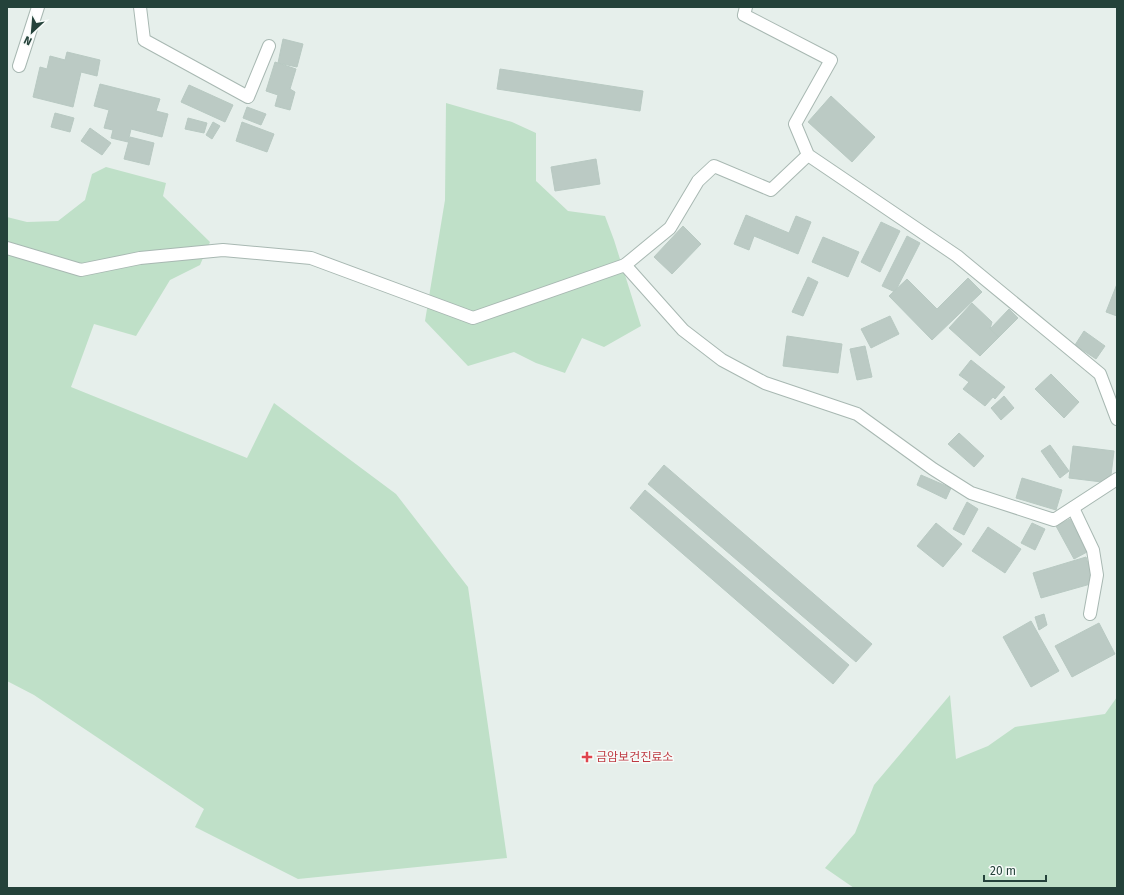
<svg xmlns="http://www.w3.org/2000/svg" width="1124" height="895" font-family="'Fira Sans','Noto Sans KR',sans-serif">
	<rect width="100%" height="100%" fill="#e6efeb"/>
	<g fill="#bfe0c8">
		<polygon points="446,103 512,122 536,133 536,181 568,211 605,216 614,240 641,326 604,347 582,338 565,373 536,363 514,352 468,366 425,321 445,200"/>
		<polygon points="106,167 166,183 163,196 210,242 200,265 170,280 136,336 94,324 71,387 247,458 274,403 396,494 468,587 507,858 298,879 195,827 204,809 34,695 7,681 7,217 27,222 58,221 85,200 92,174"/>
		<polygon points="950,695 956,759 988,746 1015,727 1105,714 1117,697 1117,888 854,888 825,868 855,833 874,785"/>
	</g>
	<g fill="#bbcac4" stroke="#b8c9c2">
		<polygon points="283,39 303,44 297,67 278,63"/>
		<polygon points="67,52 100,60 97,76 81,72 73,107 33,97 40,67 47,69 50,56 65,60"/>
		<polygon points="275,62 296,69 290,89 295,92 290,110 275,106 278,95 266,91"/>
		<polygon points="500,69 643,91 640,111 497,89"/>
		<polygon points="100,84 160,99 156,111 168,114 162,137 131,129 128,142 111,138 113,130 104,128 109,110 94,106"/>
		<polygon points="189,85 233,105 225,122 181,102"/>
		<polygon points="831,96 875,137 852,162 808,122"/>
		<polygon points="247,107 266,114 261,125 243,118"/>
		<polygon points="55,113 74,118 70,132 51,127"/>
		<polygon points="188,118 207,123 204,133 185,129"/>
		<polygon points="213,122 220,126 212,139 206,135"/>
		<polygon points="242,122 274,134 267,152 236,141"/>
		<polygon points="90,128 111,143 102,155 81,141"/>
		<polygon points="130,137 154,143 149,165 124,159"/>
		<polygon points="596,159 600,184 555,191 551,167"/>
		<polygon points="746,215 789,233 796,216 811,222 798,254 754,236 749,250 734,244"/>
		<polygon points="881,222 900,231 880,272 861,262"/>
		<polygon points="683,226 701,244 672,274 654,257"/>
		<polygon points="907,236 920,243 895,292 882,286"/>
		<polygon points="823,237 859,252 848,277 812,262"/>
		<polygon points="808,277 818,282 803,316 792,312"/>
		<polygon points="968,278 982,292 932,340 889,296 907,279 937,309"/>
		<polygon points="1117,284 1117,316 1106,312"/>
		<polygon points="972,303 992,322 990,329 999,337 980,356 949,328"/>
		<polygon points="1009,309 1018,318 999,337 990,329"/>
		<polygon points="890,316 899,334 871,348 861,329"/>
		<polygon points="1084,331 1105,346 1096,359 1075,345"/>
		<polygon points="787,336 842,344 838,373 783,366"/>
		<polygon points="865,346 872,377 857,380 850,349"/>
		<polygon points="971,360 1005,387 995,399 993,397 985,406 963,389 969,382 959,375"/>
		<polygon points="1051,374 1079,402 1064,418 1035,389"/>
		<polygon points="1004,396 1014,408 1001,420 991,408"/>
		<polygon points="959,433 984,456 974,467 948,444"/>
		<polygon points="1050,445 1069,471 1060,478 1041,451"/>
		<polygon points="1073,446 1114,451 1110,483 1069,478"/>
		<polygon points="664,465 872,644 856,662 648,484"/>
		<polygon points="921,475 951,488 946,499 917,485"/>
		<polygon points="1022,478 1062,490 1056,510 1016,498"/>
		<polygon points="645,490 849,665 833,684 630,508"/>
		<polygon points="967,502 978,509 964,535 953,529"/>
		<polygon points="1070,519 1087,552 1074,559 1056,526"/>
		<polygon points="936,523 962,544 943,567 917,546"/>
		<polygon points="1032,523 1045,529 1035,550 1021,543"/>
		<polygon points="988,527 1021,549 1005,573 972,551"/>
		<polygon points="1086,557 1094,583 1041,598 1033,573"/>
		<polygon points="1044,614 1047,625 1039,630 1035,617"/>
		<polygon points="1031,621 1059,671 1031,687 1003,637"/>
		<polygon points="1099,623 1115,654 1072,677 1055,646"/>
	</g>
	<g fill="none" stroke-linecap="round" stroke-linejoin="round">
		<g stroke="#a8b8b2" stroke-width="14">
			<g id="minor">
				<polyline points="140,7 144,40 248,97 269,46"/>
				<polyline points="746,7 744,15 831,60 795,124 808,155 957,256 1100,374 1117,419"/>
				<polyline points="19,66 38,7"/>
				<polyline points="7,248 81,270 140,258 223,250 311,258 473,318 625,265 683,330 722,360 765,383 857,414 933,469 971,493 1054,520 1117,479"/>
				<polyline points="625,265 670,228 698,181 714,166 771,190 808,155"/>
				<polyline points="1073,508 1093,550 1097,575 1090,614"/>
			</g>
		</g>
		<use href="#minor" stroke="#fff" stroke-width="12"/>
	</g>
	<path fill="#e0444e" stroke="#f7fbf9" stroke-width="1.5" d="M585 751h4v4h4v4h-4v4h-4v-4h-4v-4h4z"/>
	<g text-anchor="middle" stroke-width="3" stroke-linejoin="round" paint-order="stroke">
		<g font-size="12" fill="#be3a42" stroke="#f7fbf9" text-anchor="start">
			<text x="596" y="761">금암보건진료소</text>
		</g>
	</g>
	<rect width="1124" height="895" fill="none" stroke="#24423a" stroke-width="16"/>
	<g transform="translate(32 32) rotate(206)" stroke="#f7fbf9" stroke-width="3" paint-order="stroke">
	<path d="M0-3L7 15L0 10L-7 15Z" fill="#24423a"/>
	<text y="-6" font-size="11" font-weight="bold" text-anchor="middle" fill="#24423a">N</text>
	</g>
	<path d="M984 875v6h62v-6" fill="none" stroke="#24423a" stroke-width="2"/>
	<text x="990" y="875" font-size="12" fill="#24423a" stroke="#f7fbf9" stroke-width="3" paint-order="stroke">20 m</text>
</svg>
